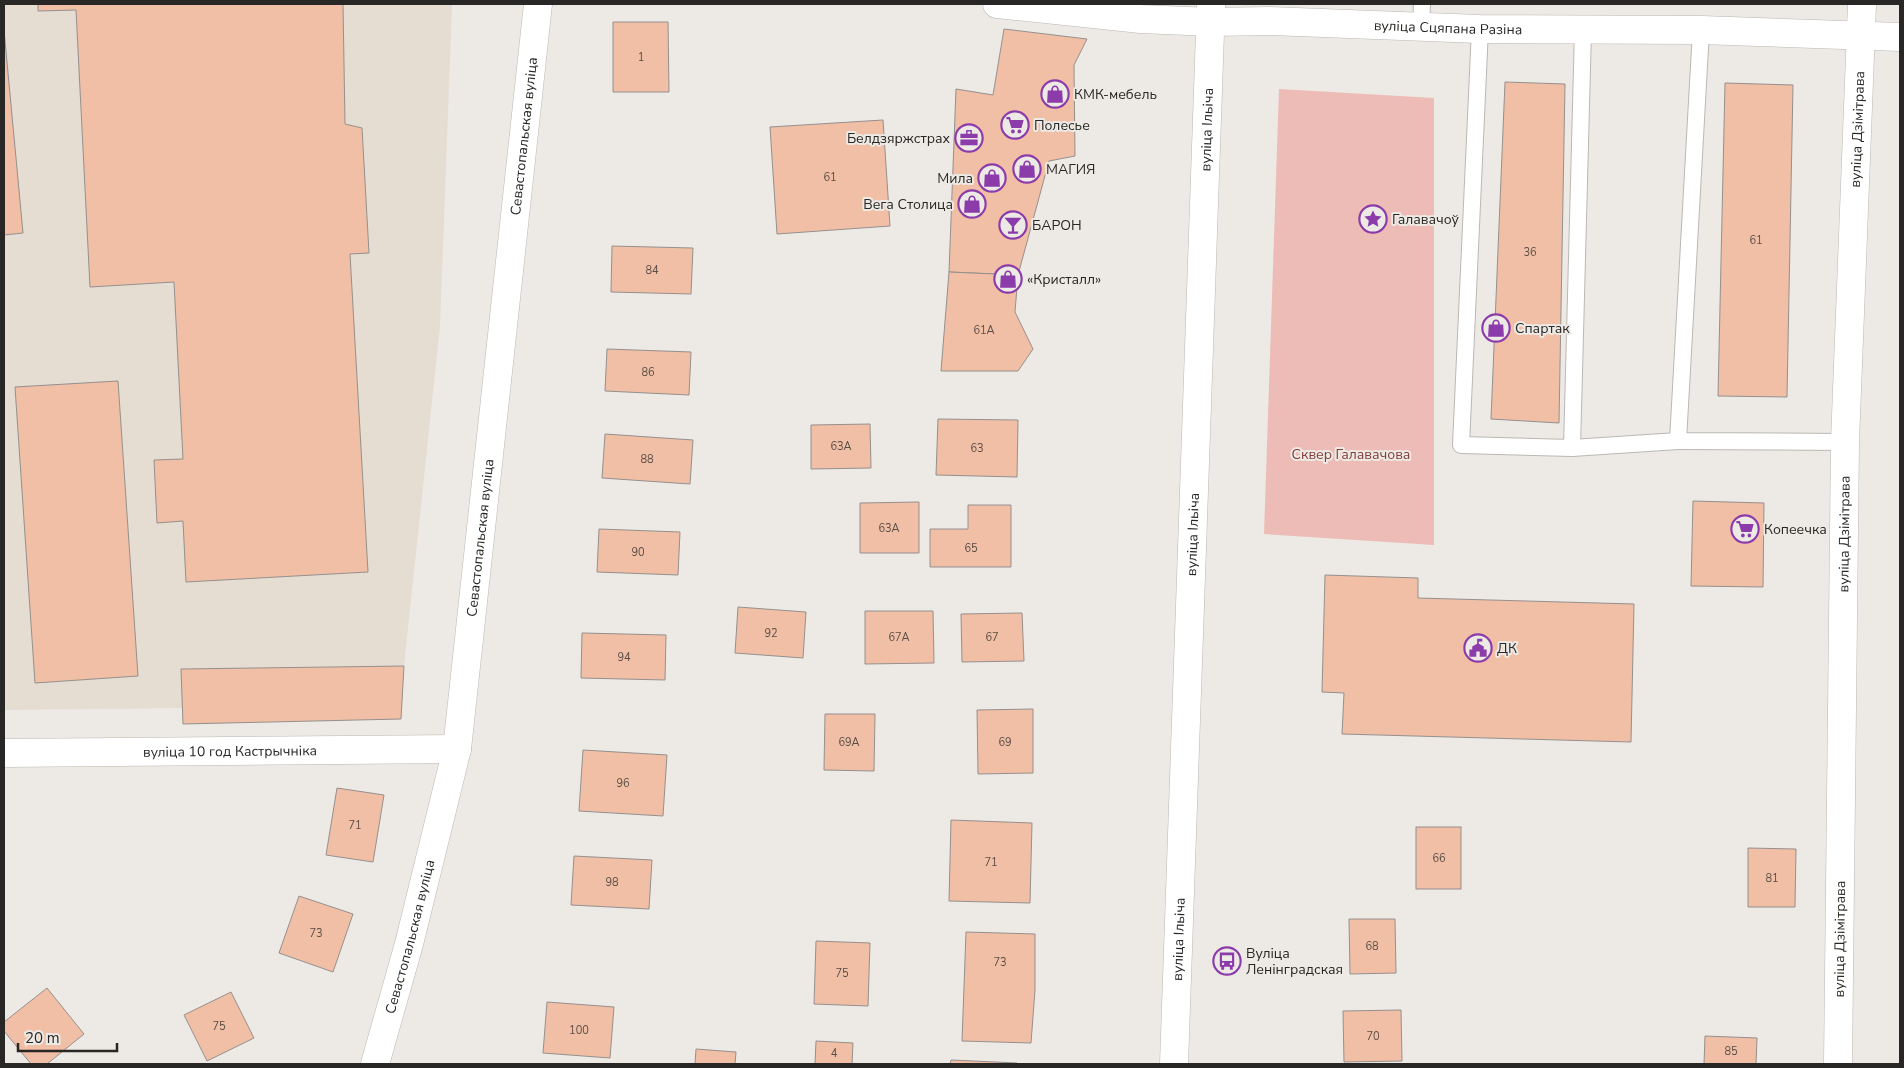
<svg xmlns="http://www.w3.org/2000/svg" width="1904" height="1068" font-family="'Nunito Sans',sans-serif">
	<rect width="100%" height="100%" fill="#ede9e5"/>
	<polygon fill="#e5dcd2" points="4,4 452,4 440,326 404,666 401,719 183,724 182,708 4,710"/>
	<polygon fill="#edbcb6" points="1279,89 1434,98 1434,545 1264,534"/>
	<g fill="#f0bfa5" stroke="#95908e">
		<polygon points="38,4 343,4 345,124 362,128 369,253 350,254 368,572 186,582 183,521 157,523 154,460 183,459 174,282 90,287 76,10 38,11"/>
		<polygon points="613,22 668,22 669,92 613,92"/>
		<polygon points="1004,29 1087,39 1074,65 1075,156 1049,161 1018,275 949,272 956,89 993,95"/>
		<polygon points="4,30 23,233 4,235"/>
		<polygon points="1505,82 1565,84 1559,423 1491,419"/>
		<polygon points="1725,83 1793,85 1787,397 1718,396"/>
		<polygon points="883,120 890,226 777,234 770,127"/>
		<polygon points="612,246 693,248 691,294 611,292"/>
		<polygon points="949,272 1018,275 1015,312 1033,349 1018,371 941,371"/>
		<polygon points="607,349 691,352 689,395 605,391"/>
		<polygon points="118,381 138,676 35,683 15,387"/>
		<polygon points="938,419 1018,420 1017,477 936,475"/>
		<polygon points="870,424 871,468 811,469 811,425"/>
		<polygon points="605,434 693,440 690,484 602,478"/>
		<polygon points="1693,501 1764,503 1763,587 1691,586"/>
		<polygon points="919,502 919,553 860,553 860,503"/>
		<polygon points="968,505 1011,505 1011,567 930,567 930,529 968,529"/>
		<polygon points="599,529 680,532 678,575 597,572"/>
		<polygon points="1325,575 1418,578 1418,598 1634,604 1631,742 1342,734 1344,693 1322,692"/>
		<polygon points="738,607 806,612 803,658 735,653"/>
		<polygon points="865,611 933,611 934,663 865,664"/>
		<polygon points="1022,613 1024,661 962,662 961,614"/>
		<polygon points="582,633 666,635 665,680 581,678"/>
		<polygon points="404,666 401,719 183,724 181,669"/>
		<polygon points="1033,709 1033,773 978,774 977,710"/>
		<polygon points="825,714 875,714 874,771 824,770"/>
		<polygon points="583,750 667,755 663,816 579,811"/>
		<polygon points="337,788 384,795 373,862 326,855"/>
		<polygon points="951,820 1032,823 1030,903 949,901"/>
		<rect x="1416" y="827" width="45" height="62"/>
		<polygon points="1748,848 1796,849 1795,907 1748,907"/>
		<polygon points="574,856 652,860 649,909 571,905"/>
		<polygon points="299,896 353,914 333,972 279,953"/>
		<polygon points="1349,919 1395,919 1396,973 1350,974"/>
		<polygon points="966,932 1035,934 1035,990 1031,1043 962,1041"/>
		<polygon points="816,941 870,943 868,1006 814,1004"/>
		<polygon points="47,988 84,1034 47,1064 31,1064 4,1031 4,1022"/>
		<polygon points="231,992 254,1038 207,1061 184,1015"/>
		<polygon points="547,1002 614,1007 610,1058 543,1053"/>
		<polygon points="1401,1010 1402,1061 1344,1062 1343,1011"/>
		<polygon points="1705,1036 1757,1038 1756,1064 1704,1064"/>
		<polygon points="816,1041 853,1043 852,1064 815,1064"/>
		<polygon points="696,1049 736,1052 735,1064 695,1064"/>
		<polygon points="951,1060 1017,1063 1017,1064 950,1064"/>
	</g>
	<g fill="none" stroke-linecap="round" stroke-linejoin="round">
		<g stroke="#bbb8b3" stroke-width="18">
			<g id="service">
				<polyline points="1421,26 1422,4"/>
				<polyline points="1480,29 1461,445 1572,448 1583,30"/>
				<polyline points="1701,30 1678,441 1845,442"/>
				<polyline points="1572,448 1678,441"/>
			</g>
		</g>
		<g stroke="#bbb8b3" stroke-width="29">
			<g id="minor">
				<path id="s1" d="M997,4L1141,19L1211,22L1268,21L1480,29L1701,30L1900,37"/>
				<path id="s2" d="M4,753L457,749"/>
				<path id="s3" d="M1838,1064L1845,442L1862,4"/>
			</g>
		</g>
		<g stroke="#bbb8b3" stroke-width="29">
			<g id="tertiary">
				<path id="s4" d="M375,1064L409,944L457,749L538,4"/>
			</g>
		</g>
		<g stroke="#bbb8b3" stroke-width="29">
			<g id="primary">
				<path id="s5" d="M1174,1064L1211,4"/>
			</g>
		</g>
		<use href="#service" stroke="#fff" stroke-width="16"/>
		<use href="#minor" stroke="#fff" stroke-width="28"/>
		<use href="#tertiary" stroke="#fff" stroke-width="28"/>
		<use href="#primary" stroke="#fff" stroke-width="28"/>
	</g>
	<defs>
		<g id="shop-ring" transform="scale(1.4375)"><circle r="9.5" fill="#ede9e5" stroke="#8b3baa" stroke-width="1.5"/><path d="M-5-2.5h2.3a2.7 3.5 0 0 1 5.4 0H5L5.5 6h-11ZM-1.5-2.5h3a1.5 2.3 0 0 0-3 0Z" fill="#8b3baa"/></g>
		<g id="supermarket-ring" transform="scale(1.4375)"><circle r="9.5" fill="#ede9e5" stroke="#8b3baa" stroke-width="1.5"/><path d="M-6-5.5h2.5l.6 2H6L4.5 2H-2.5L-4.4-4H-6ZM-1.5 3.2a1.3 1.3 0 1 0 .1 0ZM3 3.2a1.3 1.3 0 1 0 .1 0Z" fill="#8b3baa"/></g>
		<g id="office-ring" transform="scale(1.4375)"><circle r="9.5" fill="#ede9e5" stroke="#8b3baa" stroke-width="1.5"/><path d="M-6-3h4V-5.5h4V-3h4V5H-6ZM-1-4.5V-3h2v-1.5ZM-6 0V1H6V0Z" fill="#8b3baa"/></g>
		<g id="sight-ring" transform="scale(1.4375)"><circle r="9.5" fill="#ede9e5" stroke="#8b3baa" stroke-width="1.5"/><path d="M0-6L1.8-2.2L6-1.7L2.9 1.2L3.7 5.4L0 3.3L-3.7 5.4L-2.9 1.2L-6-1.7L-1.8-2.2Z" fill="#8b3baa"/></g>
		<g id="bar-ring" transform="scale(1.4375)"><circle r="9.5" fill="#ede9e5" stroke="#8b3baa" stroke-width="1.5"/><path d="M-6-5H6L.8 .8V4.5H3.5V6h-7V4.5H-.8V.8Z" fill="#8b3baa"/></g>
		<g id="civic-ring" transform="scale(1.4375)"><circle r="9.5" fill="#ede9e5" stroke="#8b3baa" stroke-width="1.5"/><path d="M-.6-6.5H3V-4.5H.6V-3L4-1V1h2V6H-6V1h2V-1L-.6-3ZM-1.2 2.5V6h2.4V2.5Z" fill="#8b3baa"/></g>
		<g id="bus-ring" transform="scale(1.4375)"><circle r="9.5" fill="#ede9e5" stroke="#8b3baa" stroke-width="1.5"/><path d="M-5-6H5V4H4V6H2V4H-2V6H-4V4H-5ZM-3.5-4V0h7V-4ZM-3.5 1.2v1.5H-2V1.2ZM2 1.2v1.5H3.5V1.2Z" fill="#8b3baa"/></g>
	</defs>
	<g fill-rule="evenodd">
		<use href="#shop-ring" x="1055" y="94"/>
		<use href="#supermarket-ring" x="1015" y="125"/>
		<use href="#office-ring" x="969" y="138"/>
		<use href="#shop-ring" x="1027" y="169"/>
		<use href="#shop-ring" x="992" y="178"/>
		<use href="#shop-ring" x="972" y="204"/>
		<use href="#sight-ring" x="1373" y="219"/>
		<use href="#bar-ring" x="1013" y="225"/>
		<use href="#shop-ring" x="1008" y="279"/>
		<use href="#shop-ring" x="1496" y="328"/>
		<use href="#supermarket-ring" x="1745" y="529"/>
		<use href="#civic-ring" x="1478" y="648"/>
		<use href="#bus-ring" x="1227" y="961"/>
	</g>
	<g text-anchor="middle" stroke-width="4" stroke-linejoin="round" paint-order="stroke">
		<g font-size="11" fill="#5a4d45">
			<text x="641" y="61">1</text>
			<text x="830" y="181">61</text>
			<text x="1756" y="244">61</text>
			<text x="1530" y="256">36</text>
			<text x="652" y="274">84</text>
			<text x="984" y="334">61А</text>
			<text x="648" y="376">86</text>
			<text x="841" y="450">63А</text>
			<text x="977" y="452">63</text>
			<text x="647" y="463">88</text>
			<text x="889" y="532">63А</text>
			<text x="971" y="552">65</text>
			<text x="638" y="556">90</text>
			<text x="771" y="637">92</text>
			<text x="899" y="641">67А</text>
			<text x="992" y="641">67</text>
			<text x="624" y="661">94</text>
			<text x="849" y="746">69А</text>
			<text x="1005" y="746">69</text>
			<text x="623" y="787">96</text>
			<text x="355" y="829">71</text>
			<text x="1439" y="862">66</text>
			<text x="991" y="866">71</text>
			<text x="1772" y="882">81</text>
			<text x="612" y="886">98</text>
			<text x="316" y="937">73</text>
			<text x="1372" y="950">68</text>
			<text x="1000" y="966">73</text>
			<text x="842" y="977">75</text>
			<text x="219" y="1030">75</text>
			<text x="579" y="1034">100</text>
			<text x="1373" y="1040">70</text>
			<text x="1731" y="1055">85</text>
			<text x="834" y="1057">4</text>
		</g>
		<g font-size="14" fill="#282725" stroke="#ede9e5">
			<text dy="5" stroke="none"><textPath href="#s1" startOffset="452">вуліца Сцяпана Разіна</textPath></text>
			<text dy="5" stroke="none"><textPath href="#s5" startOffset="935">вуліца Ільіча</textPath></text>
			<text dy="5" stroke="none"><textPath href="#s3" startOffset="935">вуліца Дзімітрава</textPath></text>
			<text dy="5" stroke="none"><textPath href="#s4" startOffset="942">Севастопальская вуліца</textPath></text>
			<text dy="5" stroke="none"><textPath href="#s5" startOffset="530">вуліца Ільіча</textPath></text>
			<text dy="5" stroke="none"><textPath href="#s3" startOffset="530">вуліца Дзімітрава</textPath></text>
			<text dy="5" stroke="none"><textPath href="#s4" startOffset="538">Севастопальская вуліца</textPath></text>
			<text dy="5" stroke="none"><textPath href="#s2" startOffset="226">вуліца 10 год Кастрычніка</textPath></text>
			<text dy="5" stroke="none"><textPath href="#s4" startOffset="132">Севастопальская вуліца</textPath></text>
			<text dy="5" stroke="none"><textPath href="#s5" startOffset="125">вуліца Ільіча</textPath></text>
			<text dy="5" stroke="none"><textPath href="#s3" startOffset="125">вуліца Дзімітрава</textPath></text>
		</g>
		<g font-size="14" fill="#282725" stroke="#ede9e5" text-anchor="start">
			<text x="1074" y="99">КМК-мебель</text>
			<text x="1034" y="130">Полесье</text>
			<text x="950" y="143" text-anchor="end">Белдзяржстрах</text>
			<text x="1046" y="174">МАГИЯ</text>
			<text x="973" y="183" text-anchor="end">Мила</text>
			<text x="953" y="209" text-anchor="end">Вега Столица</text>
			<text x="1392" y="224">Галавачоў</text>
			<text x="1032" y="230">БАРОН</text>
			<text x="1027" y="284">«Кристалл»</text>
			<text x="1515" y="333">Спартак</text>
			<text x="1764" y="534">Копеечка</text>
			<text x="1497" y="653">ДК</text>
			<text x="1246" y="958">Вуліца<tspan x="1246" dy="16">Ленінградская</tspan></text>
		</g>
		<g font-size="14" fill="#833d38" stroke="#ede9e5">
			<text x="1351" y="459">Сквер Галавачова</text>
		</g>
	</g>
	<rect width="1904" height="1068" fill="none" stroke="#282725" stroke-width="10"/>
	<path d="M18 1043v8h99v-8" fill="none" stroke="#282725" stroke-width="2.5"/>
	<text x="25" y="1043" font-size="15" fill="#282725" stroke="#ede9e5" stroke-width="4" paint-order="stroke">20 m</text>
</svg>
